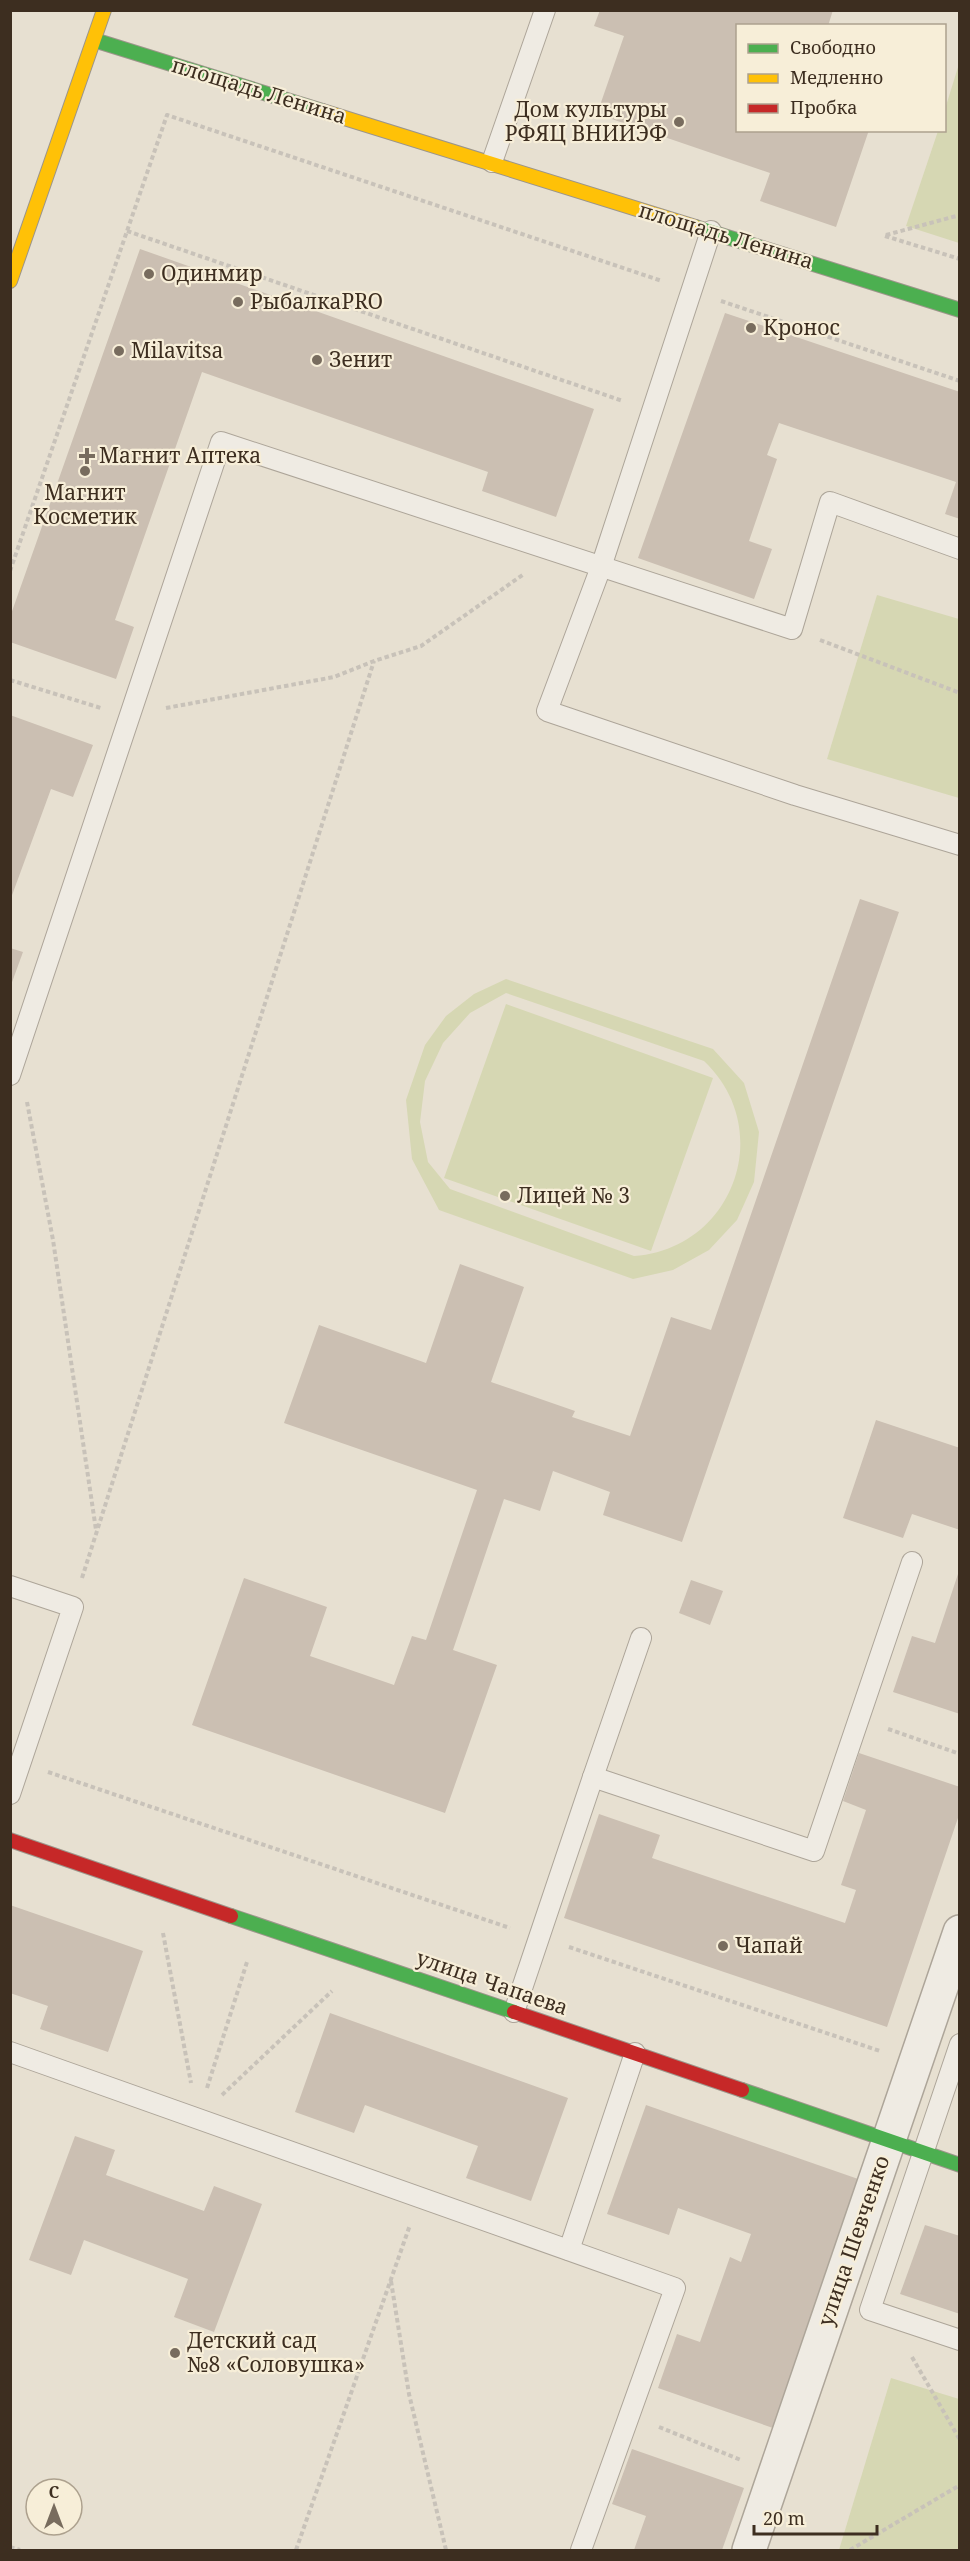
<svg xmlns="http://www.w3.org/2000/svg" width="970" height="2561" font-family="'Noto Serif',serif">
	<rect width="100%" height="100%" fill="#e7e0d1"/>
	<g fill="#d6d7b3" fill-rule="evenodd">
		<polygon points="959,64 959,243 906,226 938,131 944,130 945,109"/>
		<polygon points="877,595 959,619 959,798 827,759"/>
		<path d="M506,979L713,1049L744,1083L759,1132L754,1182L737,1220L709,1250L673,1270L633,1279L439,1210L412,1159L406,1100L425,1045L446,1016L474,994ZM506,993L704,1061C777,1130 733,1249 634,1256L450,1189L428,1162L420,1122L425,1081L443,1043L470,1013Z"/>
		<polygon points="506,1004 713,1078 651,1251 444,1178"/>
		<polygon points="891,2378 959,2399 959,2550 839,2550"/>
	</g>
	<g fill="#cbbfb2">
		<polygon points="600,10 833,10 828,26 738,26 738,130 869,130 836,227 760,201 770,173 597,114 624,36 594,26"/>
		<polygon points="140,249 594,409 556,517 482,491 488,472 202,372 115,620 134,627 116,679 10,642 10,617"/>
		<polygon points="725,313 960,392 960,519 945,514 956,482 779,423 767,455 777,459 749,541 772,549 754,599 638,558"/>
		<polygon points="10,715 93,745 73,797 51,789 11,898"/>
		<polygon points="860,899 899,912 682,1542 603,1515 610,1492 553,1471 540,1511 504,1499 453,1650 497,1665 445,1813 192,1725 244,1578 327,1607 310,1656 394,1685 412,1636 426,1640 477,1490 284,1423 319,1325 426,1363 460,1264 524,1287 491,1382 575,1411 572,1417 630,1436 671,1317 711,1330"/>
		<polygon points="10,948 23,952 11,985 10,985"/>
		<polygon points="876,1420 960,1448 960,1530 912,1514 903,1538 843,1518"/>
		<polygon points="959,1571 960,1571 960,1714 893,1692 912,1636 935,1643"/>
		<polygon points="691,1580 723,1591 710,1625 679,1613"/>
		<polygon points="859,1753 960,1787 960,1812 887,2027 564,1918 599,1814 660,1835 652,1858 845,1923 856,1890 841,1885 866,1810 843,1801"/>
		<polygon points="10,1905 143,1951 108,2052 40,2029 48,2006 10,1993"/>
		<polygon points="330,2013 568,2098 531,2201 466,2178 478,2146 365,2105 354,2133 295,2112"/>
		<polygon points="646,2105 861,2180 773,2428 658,2388 677,2334 700,2342 730,2257 741,2262 751,2234 678,2208 669,2235 607,2214"/>
		<polygon points="75,2136 115,2150 106,2175 204,2211 214,2186 262,2204 214,2332 174,2317 188,2279 84,2240 71,2275 29,2260"/>
		<polygon points="925,2225 960,2236 960,2314 900,2294"/>
		<polygon points="632,2449 744,2488 722,2550 634,2550 646,2516 612,2504"/>
	</g>
	<g fill="none" stroke-linecap="round" stroke-linejoin="round">
		<g stroke="#ada599" stroke-width="22">
			<g id="lane">
				<polyline points="492,162 545,10"/>
				<polyline points="711,231 601,567 547,711 795,795 960,845"/>
				<polyline points="10,1075 221,442 792,629 830,502 960,549"/>
				<polyline points="10,1586 73,1607 10,1794"/>
				<polyline points="593,1777 641,1638"/>
				<polyline points="514,2012 593,1777 814,1851 912,1562"/>
				<polyline points="960,2044 870,2310 960,2340"/>
				<polyline points="10,2052 675,2288 581,2550"/>
				<polyline points="569,2250 635,2053"/>
			</g>
		</g>
		<g stroke="#ada599" stroke-width="36">
			<polyline id="street" points="749,2550 960,1932"/>
		</g>
		<g stroke="#9c958a" stroke-width="16">
			<g id="fast">
				<polyline points="94,40 322,111"/>
				<polyline points="695,227 960,310"/>
				<polyline points="231,1916 514,2012"/>
				<polyline points="742,2090 960,2165"/>
			</g>
		</g>
		<g stroke="#9c958a" stroke-width="16">
			<g id="slow">
				<polyline points="322,111 695,227"/>
				<polyline points="10,281 104,10"/>
			</g>
		</g>
		<g stroke="#9c958a" stroke-width="16">
			<g id="jam">
				<polyline points="10,1840 231,1916"/>
				<polyline points="514,2012 742,2090"/>
			</g>
		</g>
		<g stroke="#c8c2b9" stroke-width="4" stroke-dasharray="4.5 3" stroke-linecap="butt">
			<polyline points="127,231 623,401"/>
			<polyline points="886,235 960,215"/>
			<polyline points="885,236 960,259"/>
			<polyline points="721,301 960,381"/>
			<polyline points="10,571 167,115 662,281"/>
			<polyline points="820,640 960,693"/>
			<polyline points="10,680 101,708"/>
			<polyline points="166,708 334,677 374,661 421,646 524,574"/>
			<polyline points="27,1102 53,1240 96,1530"/>
			<polyline points="82,1578 374,661"/>
			<polyline points="888,1729 960,1754"/>
			<polyline points="48,1772 510,1928"/>
			<polyline points="163,1933 191,2083"/>
			<polyline points="569,1947 880,2051"/>
			<polyline points="207,2088 247,1962"/>
			<polyline points="222,2095 332,1991"/>
			<polyline points="391,2281 409,2394 446,2550"/>
			<polyline points="912,2357 960,2440"/>
			<polyline points="659,2427 741,2460"/>
			<polyline points="10,2547 20,2550"/>
			<polyline points="296,2550 410,2225"/>
			<polyline points="850,2550 960,2485"/>
		</g>
		<use href="#lane" stroke="#efebe3" stroke-width="20"/>
		<use href="#street" stroke="#efebe3" stroke-width="33"/>
		<use href="#fast" stroke="#4caf50" stroke-width="14"/>
		<use href="#slow" stroke="#ffc107" stroke-width="14"/>
		<use href="#jam" stroke="#c62828" stroke-width="14"/>
	</g>
	<g fill="#786c5e" stroke="#f7eed8" stroke-width="2">
		<circle cx="679" cy="122" r="6"/>
		<circle cx="149" cy="274" r="6"/>
		<circle cx="238" cy="302" r="6"/>
		<circle cx="751" cy="328" r="6"/>
		<circle cx="119" cy="351" r="6"/>
		<circle cx="317" cy="360" r="6"/>
		<path d="M84 447h6v6h6v6h-6v6h-6v-6h-6v-6h6z"/>
		<circle cx="85" cy="471" r="6"/>
		<circle cx="505" cy="1196" r="6"/>
		<circle cx="723" cy="1946" r="6"/>
		<circle cx="175" cy="2353" r="6"/>
	</g>
	<g text-anchor="middle" stroke-width="4.5" stroke-linejoin="round" paint-order="stroke">
		<g font-size="21" fill="#3d2e20" stroke="#f7eed8">
			<text transform="translate(259 91) rotate(17)" y="7">площадь Ленина</text>
			<text transform="translate(726 236) rotate(17)" y="7">площадь Ленина</text>
			<text transform="translate(492 1983) rotate(19)" y="7">улица Чапаева</text>
			<text transform="translate(854 2241) rotate(-71)" y="7">улица Шевченко</text>
		</g>
		<g font-size="21" fill="#3d2e20" stroke="#f7eed8" text-anchor="start">
			<text x="667" y="117" text-anchor="end">Дом культуры<tspan x="667" dy="24">РФЯЦ ВНИИЭФ</tspan></text>
			<text x="161" y="281">Одинмир</text>
			<text x="250" y="309">РыбалкаPRO</text>
			<text x="763" y="335">Кронос</text>
			<text x="131" y="358">Milavitsa</text>
			<text x="329" y="367">Зенит</text>
			<text x="99" y="463">Магнит Аптека</text>
			<text x="85" y="500" text-anchor="middle">Магнит<tspan x="85" dy="24">Косметик</tspan></text>
			<text x="517" y="1203">Лицей № 3</text>
			<text x="735" y="1953">Чапай</text>
			<text x="187" y="2348">Детский сад<tspan x="187" dy="24">№8 «Соловушка»</tspan></text>
		</g>
	</g>
	<rect width="970" height="2561" fill="none" stroke="#3d2e20" stroke-width="24"/>
	<rect x="736" y="24" width="210" height="108" fill="#f7eed8" stroke="#ada18e" stroke-width="1.5"/>
	<rect x="748" y="44" width="30" height="9" fill="#4caf50" stroke="#ada18e" stroke-width="1.5"/>
	<text x="790" y="54" font-size="18" fill="#3d2e20">Свободно</text>
	<rect x="748" y="74" width="30" height="9" fill="#ffc107" stroke="#ada18e" stroke-width="1.5"/>
	<text x="790" y="84" font-size="18" fill="#3d2e20">Медленно</text>
	<rect x="748" y="104" width="30" height="9" fill="#c62828" stroke="#ada18e" stroke-width="1.5"/>
	<text x="790" y="114" font-size="18" fill="#3d2e20">Пробка</text>
	<g transform="translate(54 2507)"><circle r="28" fill="#f7eed8" stroke="#ada18e" stroke-width="1.5"/>
	<path d="M0-4.5L10 22L0 15L-10 22Z" fill="#786c5e"/>
	<text y="-9" font-size="16" font-weight="bold" text-anchor="middle" fill="#3d2e20">С</text>
	</g>
	<path d="M754 2525v9h123v-9" fill="none" stroke="#3d2e20" stroke-width="3"/>
	<text x="763" y="2525" font-size="18" fill="#3d2e20" stroke="#f7eed8" stroke-width="4.5" paint-order="stroke">20 m</text>
</svg>
